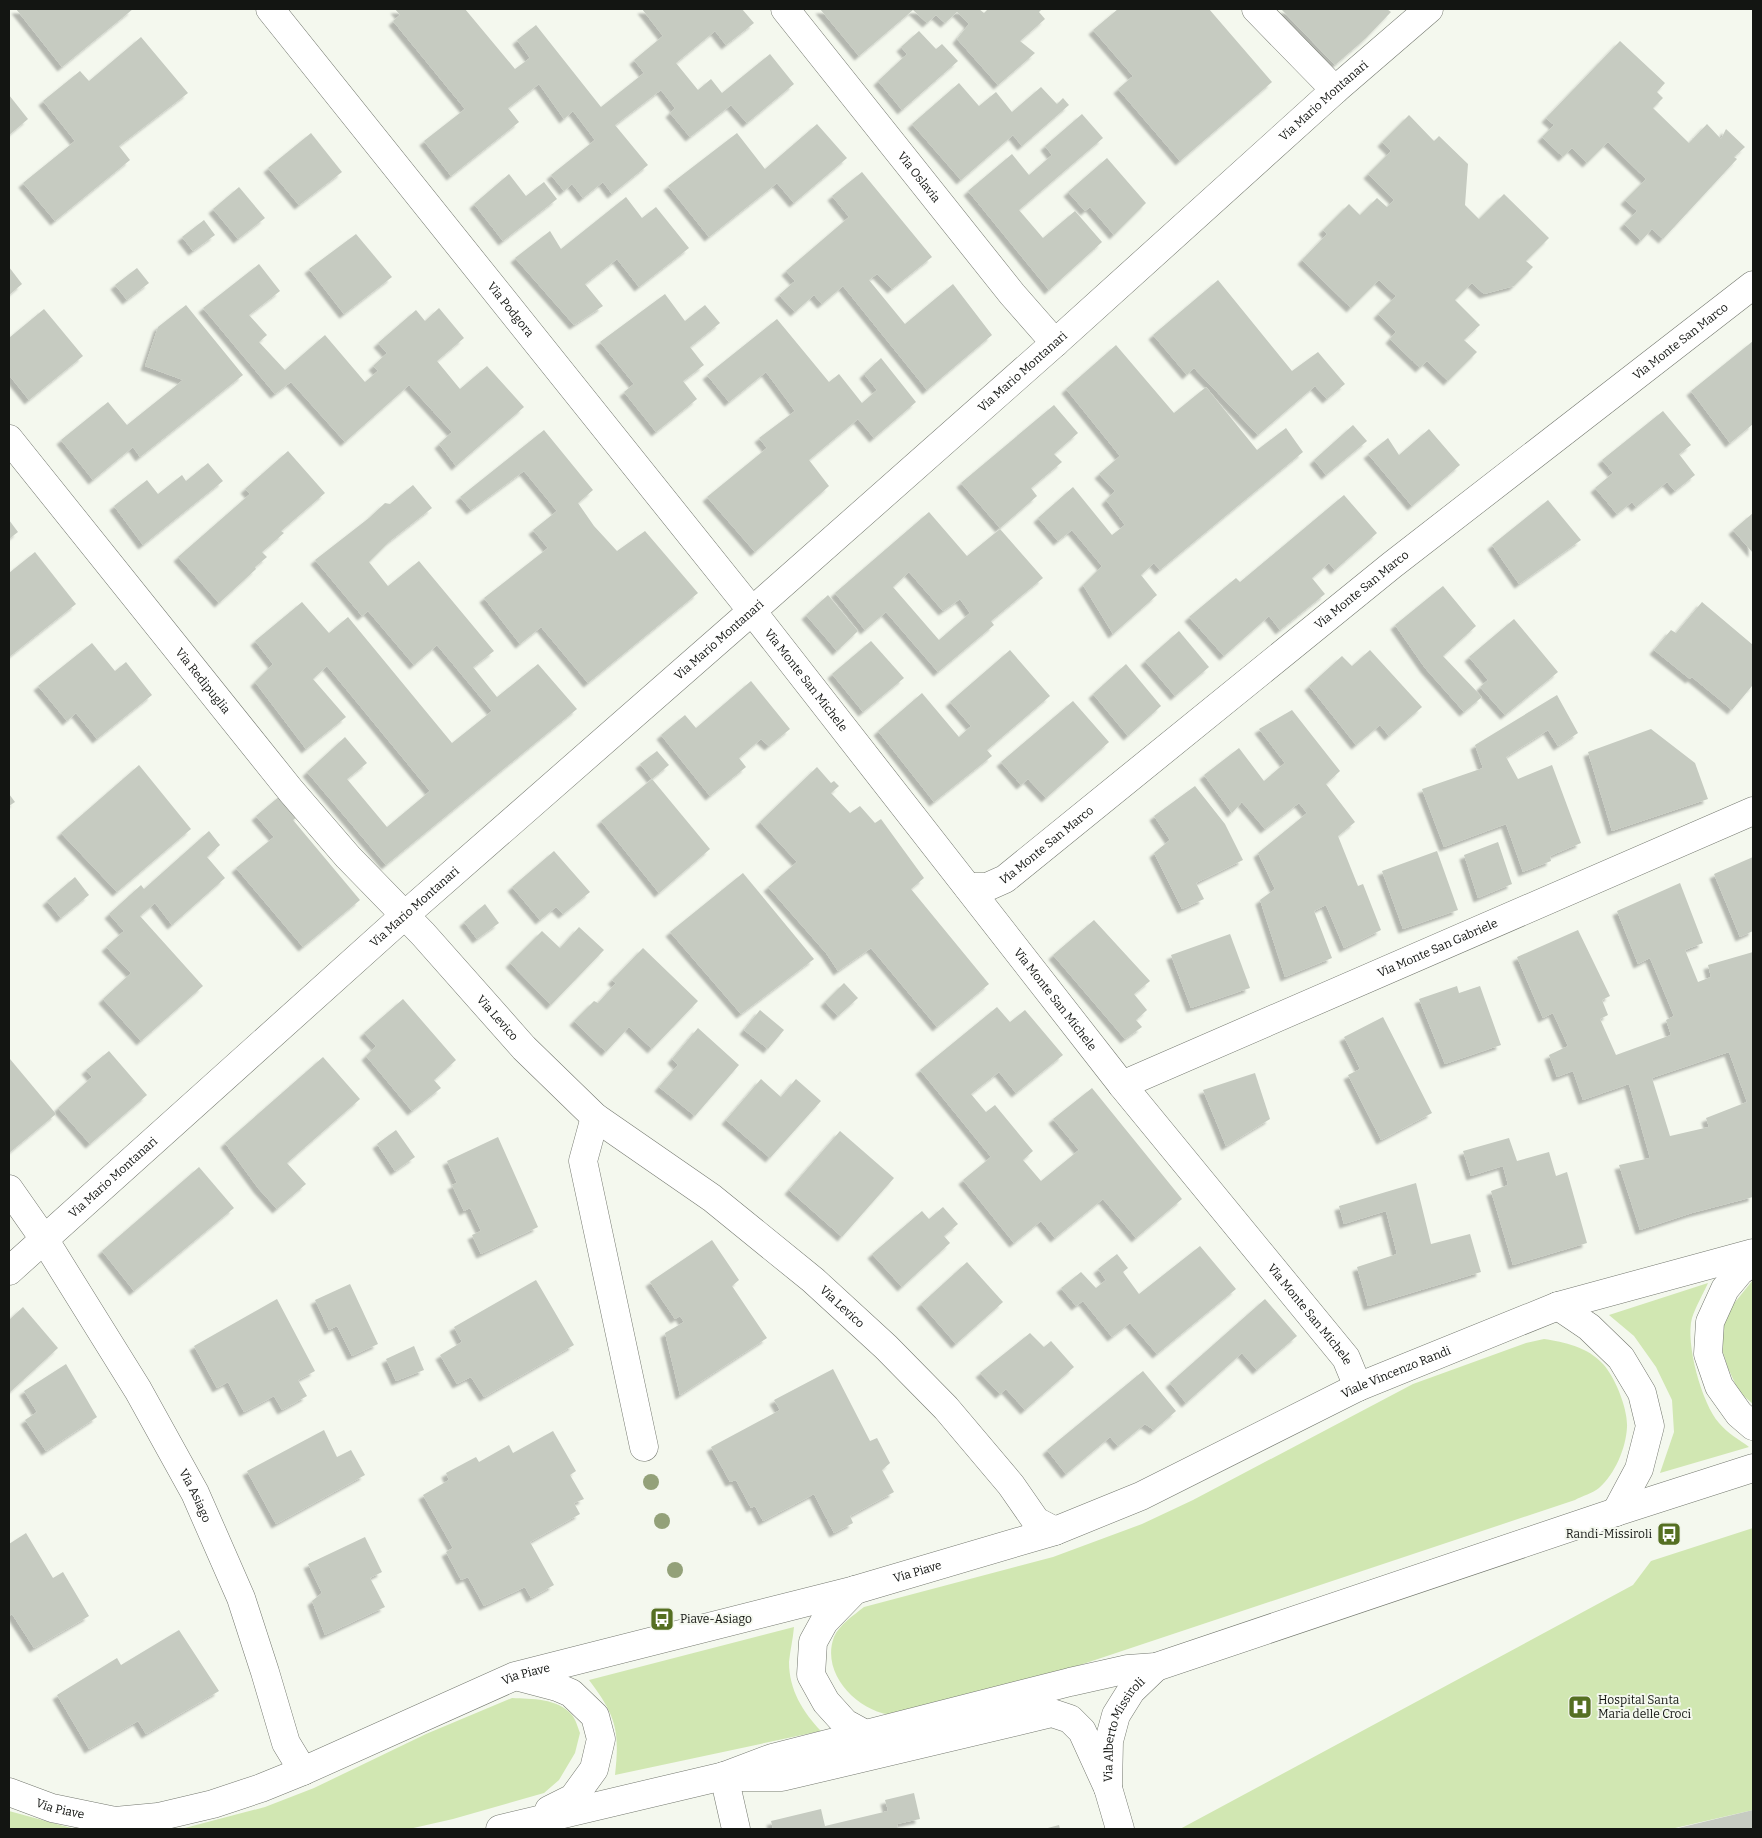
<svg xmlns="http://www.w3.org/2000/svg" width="1762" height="1838" font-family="Bitter,serif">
	<defs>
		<filter id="shadow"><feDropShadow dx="-4.5" dy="4.5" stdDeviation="1" flood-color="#0004"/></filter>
	</defs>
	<rect width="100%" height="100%" fill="#f4f8ee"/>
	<g fill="#d1e7b2">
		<polygon points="1753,1280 1753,1404 1739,1392 1728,1368 1720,1343 1727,1312"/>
		<path d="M1708,1283C1703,1294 1696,1306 1692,1318C1685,1343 1702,1404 1719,1423C1727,1433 1740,1440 1749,1447L1660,1473L1674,1432L1672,1400L1656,1367L1634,1336L1609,1315Z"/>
		<path d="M1544,1339C1564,1342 1588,1347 1603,1364C1615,1377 1628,1409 1627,1427C1626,1448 1615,1474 1599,1488C1593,1493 1582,1496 1575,1500L1047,1676L894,1715C859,1713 820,1674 834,1637C839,1625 854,1615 864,1607L1053,1557L1142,1524L1193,1500L1413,1384L1526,1343Z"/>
		<polygon points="1753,1528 1753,1810 1671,1829 1180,1829 1633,1585 1651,1561"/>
		<path d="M794,1627C793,1639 790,1651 789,1662C789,1690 803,1712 821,1731L615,1775C620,1730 616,1716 589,1680Z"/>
		<path d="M512,1698C531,1699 558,1698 572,1715C576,1720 578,1728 580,1733L575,1753L559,1780L544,1793L453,1819L409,1829H181L265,1807L314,1788L426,1734Z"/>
		<polygon points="9,1811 75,1829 9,1829"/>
	</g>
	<g fill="#c6cbc1" fill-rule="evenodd" filter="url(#shadow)">
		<polygon points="16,9 133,9 62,67"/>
		<polygon points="395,9 465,9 515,69 530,58 517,40 536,25 601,107 644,73 634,60 663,36 642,9 742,9 754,23 726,45 715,31 676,63 698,90 711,79 722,93 770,54 794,84 747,123 731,105 690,137 670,113 675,108 661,90 615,125 648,165 612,194 603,182 583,198 572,184 564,191 551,175 595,140 573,111 564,119 539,84 508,108 519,122 451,176 424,141 465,109 393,21 400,15"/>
		<polygon points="820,9 979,9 984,13 988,9 1042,9 1039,12 1045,19 1020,41 1035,53 998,85 957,39 969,24 957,12 945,23 936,15 927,23 913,10 859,56"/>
		<polygon points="1118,9 1209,9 1272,82 1180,161 1118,89 1133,76 1093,30"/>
		<polygon points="1281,9 1387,9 1391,12 1366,38 1335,65"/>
		<polygon points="919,31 936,49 942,44 958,61 902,110 878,81 907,54 901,47"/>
		<polygon points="141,37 188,93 119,146 130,160 55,221 23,183 75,141 43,101 80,71 89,81"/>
		<polygon points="1620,41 1665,83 1657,92 1663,98 1653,108 1689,143 1707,124 1721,139 1726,129 1745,147 1734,157 1737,159 1663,239 1652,229 1641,241 1624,224 1637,211 1625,200 1646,179 1608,142 1587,163 1572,148 1563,157 1542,137 1554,125 1546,118"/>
		<polygon points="959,83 979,106 996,92 1012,112 1041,87 1057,104 1063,98 1069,105 1022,146 1013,135 961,180 912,124"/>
		<polygon points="9,95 28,119 9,135"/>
		<polygon points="1082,114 1103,138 1019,210 1043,238 1075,211 1102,242 1049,290 968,191 1012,154 1029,175 1052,155 1045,146"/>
		<polygon points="1409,115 1434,141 1439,136 1468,164 1465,205 1479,219 1504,194 1549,238 1526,261 1533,267 1514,286 1484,294 1472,283 1455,300 1480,325 1464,340 1477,352 1448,381 1427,361 1420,368 1390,339 1396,332 1378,314 1396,296 1379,280 1351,308 1302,260 1327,234 1323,230 1349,204 1360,215 1377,198 1387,207 1394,200 1368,174 1391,151 1382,142"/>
		<polygon points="817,124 847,158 794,203 777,183 709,237 668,186 737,133 765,169"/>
		<polygon points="311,133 342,172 299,205 268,168"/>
		<polygon points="1107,158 1146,203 1114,235 1090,207 1085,211 1068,192"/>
		<polygon points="862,172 932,257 892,289 877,274 869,280 905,324 953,284 992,335 927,390 843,286 822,304 814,295 795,312 779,295 795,281 786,271 849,217 832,196"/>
		<polygon points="509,174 526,196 544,182 557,199 503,241 474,204"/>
		<polygon points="239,187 265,218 238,239 213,209"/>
		<polygon points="626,197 642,218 656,207 689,248 639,287 617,259 585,284 603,306 574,325 515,258 550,231 561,249"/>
		<polygon points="204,220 215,235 193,251 182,237"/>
		<polygon points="356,234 392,277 344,314 309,269"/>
		<polygon points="259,264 280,291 249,315 267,335 259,342 285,370 325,335 365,382 378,371 373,366 387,353 378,343 416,310 425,321 439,308 464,338 437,361 451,378 460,389 487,366 524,407 456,466 439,444 452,432 409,385 345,442 291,382 275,394 203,308"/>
		<polygon points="9,267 22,284 9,295"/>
		<polygon points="137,268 149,283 127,300 115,285"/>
		<polygon points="1218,280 1292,371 1318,352 1345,384 1327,399 1315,386 1258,435 1194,368 1187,375 1153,335"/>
		<polygon points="665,294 685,321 705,305 720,323 690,347 704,365 683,381 697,399 656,432 624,392 634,384 600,342"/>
		<polygon points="186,305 243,375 140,457 133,447 93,480 61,440 108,402 127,425 183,380 145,366 158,327"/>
		<polygon points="44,309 83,356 29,400 9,375 9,338"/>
		<polygon points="777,319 829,382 839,374 862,403 877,390 864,374 881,358 916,402 874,438 858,419 809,460 829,486 755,552 707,497 767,448 759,438 795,411 766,372 729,402 707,375"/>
		<polygon points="1753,341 1753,424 1730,443 1691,391"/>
		<polygon points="1116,345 1174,413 1206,387 1257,450 1286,428 1303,452 1160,570 1154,563 1141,575 1157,595 1113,634 1083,585 1102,566 1072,530 1058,541 1038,518 1073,487 1112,535 1125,525 1106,500 1115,491 1099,474 1120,456 1066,389"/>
		<polygon points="1054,405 1078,433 1054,454 1062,462 1031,488 1037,496 1000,528 961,483"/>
		<polygon points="1663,411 1691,445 1679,454 1695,475 1675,491 1667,482 1636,507 1632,502 1617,514 1595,488 1613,473 1602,460"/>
		<polygon points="1353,425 1367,441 1326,475 1314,460"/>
		<polygon points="1429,429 1460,465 1412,506 1368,454 1388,438 1399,455"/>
		<polygon points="544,430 593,490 578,503 594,526 617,551 645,531 698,593 588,683 541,627 520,644 484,598 548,548 533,530 557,511 524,471 471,510 460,497"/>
		<polygon points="288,451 325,493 281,531 284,533 262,552 267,557 255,567 256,569 219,603 178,557 250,494 245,489"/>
		<polygon points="208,463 223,481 143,545 114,506 147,480 158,494 182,475 186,481"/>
		<polygon points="413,485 432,508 390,541 369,562 388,586 419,561 494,651 473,667 497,697 538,664 577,709 386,865 307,772 345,737 367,763 347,779 387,827 430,791 327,666 313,679 346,717 306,749 255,682 273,664 255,641 302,602 329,633 348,617 452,743 492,711 437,645 414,665 368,611 362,616 315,560 369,518 385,503 390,504"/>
		<polygon points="1344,495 1377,533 1335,570 1329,563 1312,578 1325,594 1280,630 1269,616 1224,656 1189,617 1236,578 1240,582"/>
		<polygon points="1548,500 1581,540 1519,584 1492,545"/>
		<path d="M929,512L967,556L1000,529L1043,578L997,616L991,621L994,625L938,672L886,612L865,630L835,593ZM909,572L943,611L960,599L970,613L939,640L893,587Z"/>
		<polygon points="1753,513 1753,553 1733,530"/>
		<polygon points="9,520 18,532 9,539"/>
		<polygon points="35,552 76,604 9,657 9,573"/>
		<polygon points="1443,586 1476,626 1443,656 1482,697 1464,712 1425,668 1395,625"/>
		<polygon points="828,595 858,631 837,651 806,615"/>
		<polygon points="1702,602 1753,645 1753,687 1752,686 1732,710 1692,677 1690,679 1654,650 1671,630 1676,633"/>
		<polygon points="1514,619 1558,672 1505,715 1480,687 1488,680 1469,657"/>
		<polygon points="1179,631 1209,667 1175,696 1145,661"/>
		<polygon points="871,641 904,678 863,712 832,674"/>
		<polygon points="92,643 115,671 126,662 152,695 97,739 76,713 67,721 38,686"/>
		<polygon points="1010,650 1050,696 987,750 992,756 934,802 878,731 922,693 959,737 971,726 950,702"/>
		<polygon points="1370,650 1422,707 1389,736 1380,725 1356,745 1309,686 1342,656 1352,666"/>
		<polygon points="1126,664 1161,706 1128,736 1093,694"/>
		<polygon points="751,681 790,729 769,746 761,739 739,758 746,767 710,796 661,735 685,715 696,728"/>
		<polygon points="1557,695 1578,733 1558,746 1548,730 1506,757 1518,779 1552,765 1581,843 1550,856 1551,861 1523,872 1506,824 1444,847 1422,789 1483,768 1475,745"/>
		<polygon points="1073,701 1109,742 1046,798 1028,779 1021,785 1001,762"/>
		<polygon points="1292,710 1340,771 1326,784 1355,822 1338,836 1358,886 1363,884 1381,930 1344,948 1326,905 1314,911 1332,958 1285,977 1260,900 1275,889 1258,853 1307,813 1299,803 1265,829 1242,802 1232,813 1204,775 1239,748 1264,781 1285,763 1259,729"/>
		<polygon points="1651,729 1695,763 1708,799 1612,831 1588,752"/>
		<polygon points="657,751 669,765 652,779 640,764"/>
		<polygon points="139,765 191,829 117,892 61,833"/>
		<polygon points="817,767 831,783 834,781 839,786 831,793 850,813 860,806 875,823 881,819 924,878 911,889 989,984 937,1027 871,948 838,971 826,953 768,887 797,862 760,822"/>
		<polygon points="652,779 710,849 659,893 601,821"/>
		<polygon points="1195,786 1225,824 1243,860 1196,883 1204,899 1182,909 1154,853 1170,840 1154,816"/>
		<polygon points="9,794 15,802 9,806"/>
		<polygon points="281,795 299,816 293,820 360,900 303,947 236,868 274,837 256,816"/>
		<polygon points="209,831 220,845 207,857 225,878 172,925 155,903 140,916 203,986 141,1041 103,999 131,973 106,947 124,931 109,914 141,885 144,889"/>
		<polygon points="1498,842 1512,884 1478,898 1464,855"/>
		<polygon points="554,851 590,892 563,914 556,907 540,920 512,887"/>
		<polygon points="1437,851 1458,910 1403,929 1382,871"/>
		<polygon points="1753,857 1753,931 1740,937 1714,874"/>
		<polygon points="743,873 814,959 741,1014 670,932"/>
		<polygon points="75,877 89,895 61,918 47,901"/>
		<path d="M1680,883L1703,943L1685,950L1698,982L1711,977L1708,965L1753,952V1197L1692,1213L1640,1230L1619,1165L1650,1158L1629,1084L1583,1100L1573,1071L1557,1077L1549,1055L1568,1046L1553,1013L1543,1018L1517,957L1578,930L1610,996L1602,1000L1608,1015L1600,1019L1616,1055L1671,1035L1666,1020L1674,1016L1650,958L1638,964L1617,911ZM1729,1052L1747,1102L1706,1118L1709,1127L1670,1136L1652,1078Z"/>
		<polygon points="485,904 499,923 477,939 464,922"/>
		<polygon points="1094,920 1150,981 1134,994 1147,1010 1136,1020 1142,1027 1125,1039 1053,955"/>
		<polygon points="579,927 604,950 551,1005 510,963 542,931 560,948"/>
		<polygon points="1230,934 1250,988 1191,1008 1171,955"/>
		<polygon points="643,948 698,1001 652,1049 629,1027 606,1052 574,1021 594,1001 598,1003 616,983 612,980"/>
		<polygon points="844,983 858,998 838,1016 825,1002"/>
		<polygon points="1457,986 1459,993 1480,986 1501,1045 1445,1064 1419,999"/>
		<polygon points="403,999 456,1060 434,1080 441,1088 412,1111 366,1056 376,1046 364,1033"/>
		<polygon points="997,1007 1010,1022 1025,1010 1063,1055 1016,1093 999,1072 971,1094 986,1112 995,1105 1033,1151 1023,1160 1041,1181 1079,1150 1053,1119 1092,1088 1182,1199 1136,1238 1103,1199 1055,1238 1041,1221 1014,1243 963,1180 991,1157 920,1070"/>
		<polygon points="760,1010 784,1030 768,1049 744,1030"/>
		<polygon points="1383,1017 1432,1113 1381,1140 1348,1075 1360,1069 1344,1037"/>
		<polygon points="698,1028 739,1065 695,1116 659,1087 678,1065 672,1059"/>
		<polygon points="109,1051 147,1095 90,1144 58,1108 92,1077 86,1070"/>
		<polygon points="323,1057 360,1099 287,1163 306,1184 277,1209 258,1188 225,1143"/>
		<polygon points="10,1059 56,1114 9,1153 9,1060"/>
		<polygon points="1255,1073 1270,1119 1226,1146 1203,1090"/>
		<polygon points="761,1079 781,1097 796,1079 821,1101 770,1158 726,1120"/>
		<polygon points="396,1130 415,1157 395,1171 377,1144"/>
		<polygon points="840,1131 894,1178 842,1237 789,1190"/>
		<polygon points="498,1137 538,1227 481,1254 472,1235 481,1231 470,1208 464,1211 452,1185 457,1183 447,1161"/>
		<polygon points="1509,1138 1517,1161 1549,1152 1556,1176 1567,1172 1587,1243 1513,1265 1491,1191 1508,1185 1503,1166 1471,1176 1463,1151"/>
		<polygon points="199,1167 234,1208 134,1291 102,1251"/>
		<polygon points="1416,1183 1431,1244 1470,1234 1481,1272 1368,1306 1357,1267 1397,1254 1386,1211 1344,1224 1339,1206"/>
		<polygon points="943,1207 958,1224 944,1236 950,1243 902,1287 872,1254 922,1211 929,1219"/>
		<polygon points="712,1240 739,1280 732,1286 767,1338 680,1395 665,1333 684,1322 680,1316 675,1319 650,1282"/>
		<polygon points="1200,1246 1236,1289 1157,1354 1130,1323 1112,1337 1083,1301 1076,1306 1061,1288 1081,1272 1096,1288 1106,1280 1098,1269 1117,1254 1128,1268 1123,1272 1139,1294"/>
		<polygon points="967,1262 1003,1302 956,1344 921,1304"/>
		<polygon points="536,1280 574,1345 484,1397 471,1377 457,1384 440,1355 462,1342 454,1327"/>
		<polygon points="350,1284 378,1344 352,1356 337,1326 329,1330 315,1300"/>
		<polygon points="277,1299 315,1371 298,1380 307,1396 282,1410 274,1396 244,1412 228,1382 217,1388 194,1346"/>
		<polygon points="1265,1299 1297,1336 1257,1370 1242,1353 1186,1403 1170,1383"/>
		<polygon points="23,1307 58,1348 9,1393 9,1320"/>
		<polygon points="1030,1333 1044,1347 1051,1341 1074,1367 1025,1410 1006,1389 1000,1394 980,1373"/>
		<polygon points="414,1346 424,1370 396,1381 386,1359"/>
		<polygon points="66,1364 97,1417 46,1451 25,1420 37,1412 24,1391"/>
		<polygon points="833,1369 870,1441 877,1438 890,1463 882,1470 894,1492 850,1516 853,1523 834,1533 814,1494 763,1521 755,1506 751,1508 736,1480 730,1482 711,1447 780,1410 774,1400"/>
		<polygon points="1143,1371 1176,1411 1154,1430 1145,1424 1118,1446 1110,1437 1066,1474 1047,1450"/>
		<polygon points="324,1430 337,1457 351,1450 365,1475 276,1524 247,1471"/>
		<polygon points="553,1431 576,1471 570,1475 584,1499 574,1503 580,1514 530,1542 554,1585 531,1598 525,1587 484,1606 468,1577 461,1580 446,1552 453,1548 423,1495 449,1480 446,1473 476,1457 479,1462 509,1445 513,1453"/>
		<polygon points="26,1533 53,1578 63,1572 89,1616 34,1648 12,1614 9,1616 9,1544"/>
		<polygon points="365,1537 382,1572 370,1578 385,1607 325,1635 312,1601 322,1593 308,1564"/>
		<polygon points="179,1630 219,1691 146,1734 138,1721 89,1749 57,1695 117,1658 121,1665"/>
		<polygon points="914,1793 920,1819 897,1824 898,1829 773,1829 771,1821 821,1809 825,1826 888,1811 885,1800"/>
		<polygon points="1753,1810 1753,1829 1674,1829"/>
		<polygon points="1059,1825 1060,1829 1044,1829"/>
	</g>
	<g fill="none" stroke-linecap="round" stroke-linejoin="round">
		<g stroke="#74786f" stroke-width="29">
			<g id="minor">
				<path id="s1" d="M270,9L752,611L1122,1085L1346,1358L1358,1387"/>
				<path id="s2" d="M785,9L1012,294L1055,343"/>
				<polyline points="1256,9 1335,90"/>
				<path id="s3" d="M9,439L291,791L348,857L423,934L524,1048L595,1117L712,1198L813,1280L886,1347L946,1408L1011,1485L1036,1521L1055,1531"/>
				<path id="s4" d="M968,887H987L1005,879L1392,565L1753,285"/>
				<path id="s5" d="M1122,1085L1753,811"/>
				<polyline points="595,1117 583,1161 644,1447"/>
				<path id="s6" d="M9,1189L44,1239L138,1390L195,1493L241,1598L265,1672L286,1743L303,1771"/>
				<polyline points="1753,1262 1740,1271 1725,1289 1710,1322 1708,1354 1719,1386 1739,1414 1753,1426"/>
				<path id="s7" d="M9,1271L405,915L752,611L1055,343L1335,90L1429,9"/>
				<polyline points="1558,1306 1589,1327 1621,1358 1642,1393 1650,1426 1639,1469 1616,1512"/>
				<polyline points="855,1590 824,1622 813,1642 811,1675 826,1702 845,1723 865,1734"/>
				<polyline points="519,1677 557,1687 571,1693 595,1716 601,1739 594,1769 573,1798 549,1810"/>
				<polyline points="724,1776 736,1829"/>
				<polyline points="740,1777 782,1777 1052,1713 1070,1719 1082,1731 1108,1788"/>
				<path id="s8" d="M9,1792L52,1808L115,1821L158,1817L213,1804L261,1788L303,1771L515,1676L855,1590L1055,1531L1141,1496L1358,1387L1558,1306L1753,1253"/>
				<polyline points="500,1829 724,1776 772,1758 1070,1682 1128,1669 1156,1667 1616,1512 1753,1468"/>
				<path id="s9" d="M1120,1829L1108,1788L1109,1741L1116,1715L1131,1691L1156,1667"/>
			</g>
		</g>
		<use href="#minor" stroke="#fff" stroke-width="28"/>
	</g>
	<g fill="#93a179">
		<circle cx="651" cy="1482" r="8"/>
		<circle cx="662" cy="1521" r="8"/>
		<circle cx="675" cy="1570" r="8"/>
	</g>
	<defs>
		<g id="bus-square" transform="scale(1.25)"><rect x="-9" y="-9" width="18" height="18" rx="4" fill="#556f22" stroke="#f4f8ee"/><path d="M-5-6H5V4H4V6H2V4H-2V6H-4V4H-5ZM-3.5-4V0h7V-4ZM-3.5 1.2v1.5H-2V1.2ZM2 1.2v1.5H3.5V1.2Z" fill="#fff"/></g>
		<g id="hospital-square" transform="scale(1.25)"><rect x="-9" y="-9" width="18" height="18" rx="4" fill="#556f22" stroke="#f4f8ee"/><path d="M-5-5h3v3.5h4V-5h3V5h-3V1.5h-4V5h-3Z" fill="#fff"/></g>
	</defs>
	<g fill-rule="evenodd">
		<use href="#bus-square" x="1669" y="1534"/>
		<use href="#bus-square" x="662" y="1619"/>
		<use href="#hospital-square" x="1580" y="1707"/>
	</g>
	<g text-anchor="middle" stroke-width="4" stroke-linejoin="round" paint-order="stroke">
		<g font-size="12" fill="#131512" stroke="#f4f8ee">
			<text dy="4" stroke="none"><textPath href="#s7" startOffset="1760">Via Mario Montanari</textPath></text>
			<text dy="4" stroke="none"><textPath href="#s2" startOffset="215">Via Oslavia</textPath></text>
			<text dy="4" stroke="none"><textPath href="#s1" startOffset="385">Via Podgora</textPath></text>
			<text dy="4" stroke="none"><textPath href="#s4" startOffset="902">Via Monte San Marco</textPath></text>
			<text dy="4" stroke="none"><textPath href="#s7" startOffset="1355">Via Mario Montanari</textPath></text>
			<text dy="4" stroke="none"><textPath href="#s4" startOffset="498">Via Monte San Marco</textPath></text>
			<text dy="4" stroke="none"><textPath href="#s7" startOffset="950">Via Mario Montanari</textPath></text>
			<text dy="4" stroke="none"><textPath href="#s3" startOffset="310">Via Redipuglia</textPath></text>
			<text dy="4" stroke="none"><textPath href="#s1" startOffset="859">Via Monte San Michele</textPath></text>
			<text dy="4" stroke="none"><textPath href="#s4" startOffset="92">Via Monte San Marco</textPath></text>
			<text dy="4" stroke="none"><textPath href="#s7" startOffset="545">Via Mario Montanari</textPath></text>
			<text dy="4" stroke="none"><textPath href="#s5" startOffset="344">Via Monte San Gabriele</textPath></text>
			<text dy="4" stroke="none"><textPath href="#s1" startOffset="1264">Via Monte San Michele</textPath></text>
			<text dy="4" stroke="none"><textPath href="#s3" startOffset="758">Via Levico</textPath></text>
			<text dy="4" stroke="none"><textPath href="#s7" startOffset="140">Via Mario Montanari</textPath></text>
			<text dy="4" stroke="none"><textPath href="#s3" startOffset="1209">Via Levico</textPath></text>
			<text dy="4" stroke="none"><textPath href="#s1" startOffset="1669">Via Monte San Michele</textPath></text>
			<text dy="4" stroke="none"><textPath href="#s8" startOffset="1474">Viale Vincenzo Randi</textPath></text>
			<text dy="4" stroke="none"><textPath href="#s6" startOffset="359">Via Asiago</textPath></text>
			<text dy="4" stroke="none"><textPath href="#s8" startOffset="954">Via Piave</textPath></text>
			<text dy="4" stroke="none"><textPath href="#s8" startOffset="549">Via Piave</textPath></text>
			<text dy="4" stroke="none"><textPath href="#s9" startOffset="105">Via Alberto Missiroli</textPath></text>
			<text dy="4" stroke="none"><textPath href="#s8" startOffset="54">Via Piave</textPath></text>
		</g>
		<g font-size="12" fill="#131512" stroke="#f4f8ee" text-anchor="start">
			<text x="1652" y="1538" text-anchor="end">Randi-Missiroli</text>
			<text x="680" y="1623">Piave-Asiago</text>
			<text x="1598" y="1704">Hospital Santa<tspan x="1598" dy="14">Maria delle Croci</tspan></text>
		</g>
	</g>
	<rect width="1762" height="1838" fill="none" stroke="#131512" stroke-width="20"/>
</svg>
